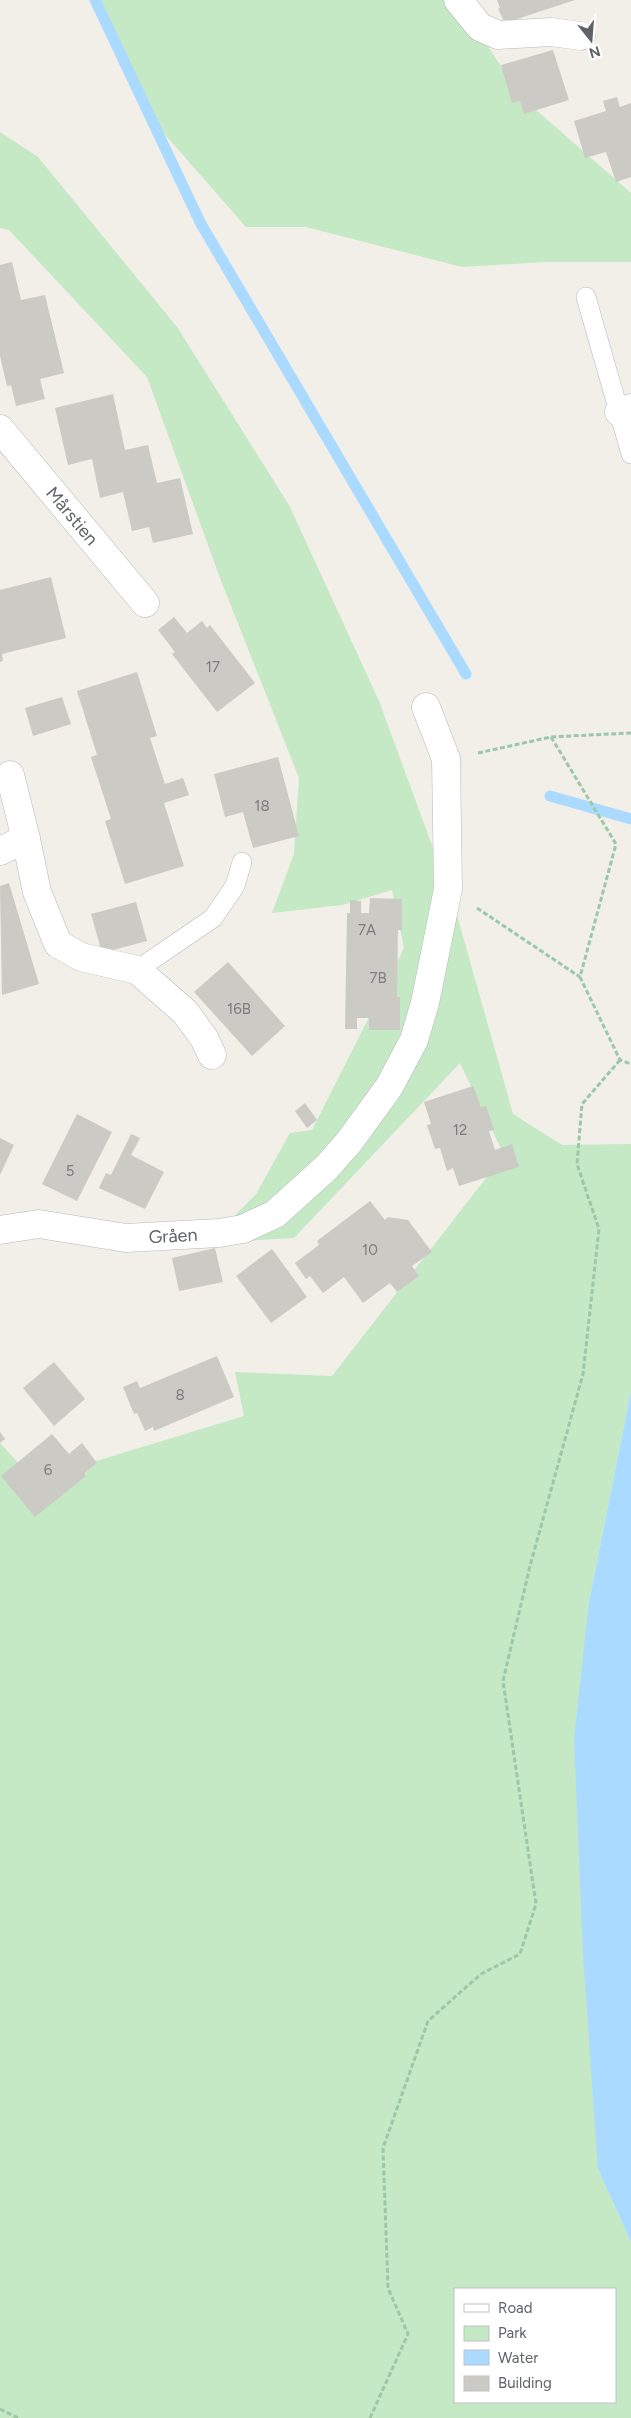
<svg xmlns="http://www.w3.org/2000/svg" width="631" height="2418" font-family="Figtree,sans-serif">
	<rect width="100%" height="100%" fill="#f1efe8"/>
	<g fill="#c5e8c5" fill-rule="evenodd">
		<polygon points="95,0 459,0 519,95 631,193 631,262 545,262 462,267 306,227 246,227 154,122"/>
		<path d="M0,132L38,157L177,327L289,505L379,701L455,908L513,1114L562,1145L631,1144V1391L589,1602L598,2169L631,2242V2418H0V1443L34,1480L244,1416L235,1372L332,1376L504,1155L460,1063L294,1238L208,1243L256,1194L290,1133L312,1130L404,948L392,890L342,905L272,913L294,854L299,778L220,578L147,377L9,230L0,228ZM455,2289H615V2402H455Z"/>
	</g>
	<polygon fill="#aadaff" points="631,1391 631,2242 598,2169 583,1954 574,1739 589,1602"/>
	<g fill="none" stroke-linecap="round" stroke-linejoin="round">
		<g stroke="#aadaff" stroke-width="11">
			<polyline points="95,0 201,224 466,674"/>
			<polyline points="550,796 631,819"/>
		</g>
	</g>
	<g fill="#cccac5">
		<polygon points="497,0 575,0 505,23 498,9 500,8"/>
		<polygon points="553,50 569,100 524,114 520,101 512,103 501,65"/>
		<polygon points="617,97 620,107 631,103 631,177 616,182 606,152 585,158 574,121 606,111 603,101"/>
		<polygon points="12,262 21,300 45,295 64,373 40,379 45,399 16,406 11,385 7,386 0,356 0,265"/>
		<polygon points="113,394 125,450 148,445 157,483 180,478 193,534 153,543 149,527 132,531 123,492 100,498 92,459 68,465 55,408"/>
		<polygon points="51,577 66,638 2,654 3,661 0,662 0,590"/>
		<polygon points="174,617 187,633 202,621 207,628 210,625 255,683 217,712 172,654 175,652 158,630"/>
		<polygon points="137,672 157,736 150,738 165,784 183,778 189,795 164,803 184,866 125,884 105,821 111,819 91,757 97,755 77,691"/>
		<polygon points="62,697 71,724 33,736 25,708"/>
		<polygon points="278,757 299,836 253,848 243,812 225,817 214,774"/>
		<polygon points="9,883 39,984 2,995 0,886"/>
		<polygon points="370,898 402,899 402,930 398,930 397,997 400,997 400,1030 369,1030 369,1018 357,1018 357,1029 345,1029 347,913 350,913 350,900 361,901 361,913 369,913"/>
		<polygon points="136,902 147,941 102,953 91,914"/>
		<polygon points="228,962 285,1026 252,1056 194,992"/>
		<polygon points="473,1086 481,1107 486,1106 494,1130 489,1131 495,1150 512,1144 519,1167 459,1186 453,1168 447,1171 440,1148 435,1149 427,1125 431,1124 424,1102"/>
		<polygon points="305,1103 317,1120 307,1128 295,1111"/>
		<polygon points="77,1114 112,1132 77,1201 42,1184"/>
		<polygon points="131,1134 140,1138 131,1155 164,1172 145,1209 99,1188 106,1173 111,1175"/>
		<polygon points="0,1138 14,1145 0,1175"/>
		<polygon points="370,1201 385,1220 388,1217 408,1220 432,1252 412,1266 419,1276 397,1292 390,1283 363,1303 344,1277 323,1293 310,1276 306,1279 295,1263 319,1245 317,1241"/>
		<polygon points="215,1248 223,1282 179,1291 172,1258"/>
		<polygon points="272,1249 307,1297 271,1323 236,1276"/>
		<polygon points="217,1356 234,1397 154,1431 153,1427 145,1431 137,1413 134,1414 123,1387 137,1381 140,1388"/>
		<polygon points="54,1362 85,1399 54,1426 23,1388"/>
		<polygon points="0,1432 5,1439 0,1443"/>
		<polygon points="52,1434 69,1454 82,1443 97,1463 84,1473 86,1476 35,1517 1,1476"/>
	</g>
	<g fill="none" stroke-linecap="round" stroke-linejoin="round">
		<g stroke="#b5b8bc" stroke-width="20">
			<g id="service">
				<polyline points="586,297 631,454"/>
				<polyline points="137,970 213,918 235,886 242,862"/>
			</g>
		</g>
		<g stroke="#b5b8bc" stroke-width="29">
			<g id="minor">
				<polyline points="458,0 480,27 498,35 551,32 581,36"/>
				<polyline points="619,412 631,408"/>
				<polyline points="0,429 145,603"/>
				<polyline points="10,775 26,839"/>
				<polyline points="0,851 26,839 37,892 58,944 81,957 137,970 185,1012 204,1038 212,1055"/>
				<polyline points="0,1230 39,1224 126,1238 219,1233 243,1229 275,1214 326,1168 349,1142 389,1087 414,1040 425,1003 448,889 446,759 426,707"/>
			</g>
		</g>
		<g stroke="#9cc7a9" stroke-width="3" stroke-dasharray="5 2.5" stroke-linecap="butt">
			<polyline points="551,737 616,844 580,977 620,1060 631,1064"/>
			<polyline points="478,753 551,737 631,733"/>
			<polyline points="477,908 580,977"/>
			<polyline points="0,2409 18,2418"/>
			<polyline points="370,2418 408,2334 388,2288 383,2148 428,2021 481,1974 520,1954 536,1904 503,1681 530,1566 583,1374 599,1229 577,1164 582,1104 620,1060"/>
		</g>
		<use href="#service" stroke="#fff" stroke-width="19"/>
		<use href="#minor" stroke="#fff" stroke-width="28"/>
	</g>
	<g text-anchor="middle" stroke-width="4" stroke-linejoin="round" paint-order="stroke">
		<g font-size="15" fill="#7a7d7f">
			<text x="213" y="672">17</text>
			<text x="262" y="811">18</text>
			<text x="367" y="935">7A</text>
			<text x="378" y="983">7B</text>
			<text x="239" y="1014">16B</text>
			<text x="460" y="1135">12</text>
			<text x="70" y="1176">5</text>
			<text x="370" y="1255">10</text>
			<text x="180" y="1400">8</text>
			<text x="48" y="1475">6</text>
		</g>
		<g font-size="18" fill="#5f6368" stroke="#fff">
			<text transform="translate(72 516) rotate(50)" y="6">Mårstien</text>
			<text transform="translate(173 1236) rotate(-3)" y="6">Gråen</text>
		</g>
	</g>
	<rect x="454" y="2288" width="162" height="115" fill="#ffffff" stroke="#bfc1c3"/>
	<rect x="464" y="2304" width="25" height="8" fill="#ffffff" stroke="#bfc1c3"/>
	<text x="498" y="2313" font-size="15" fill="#5f6368">Road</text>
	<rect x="464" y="2326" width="25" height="15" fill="#c5e8c5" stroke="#bfc1c3"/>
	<text x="498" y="2338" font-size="15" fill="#5f6368">Park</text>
	<rect x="464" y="2350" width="25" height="15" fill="#aadaff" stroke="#bfc1c3"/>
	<text x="498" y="2363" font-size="15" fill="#5f6368">Water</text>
	<rect x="464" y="2376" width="25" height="15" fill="#cccac5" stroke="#bfc1c3"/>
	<text x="498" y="2388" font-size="15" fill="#5f6368">Building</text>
	<g transform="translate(591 40) rotate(163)" stroke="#ffffff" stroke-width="4" paint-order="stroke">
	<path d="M0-4L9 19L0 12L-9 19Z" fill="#5f6368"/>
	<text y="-8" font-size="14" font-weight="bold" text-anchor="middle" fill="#5f6368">N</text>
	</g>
</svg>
